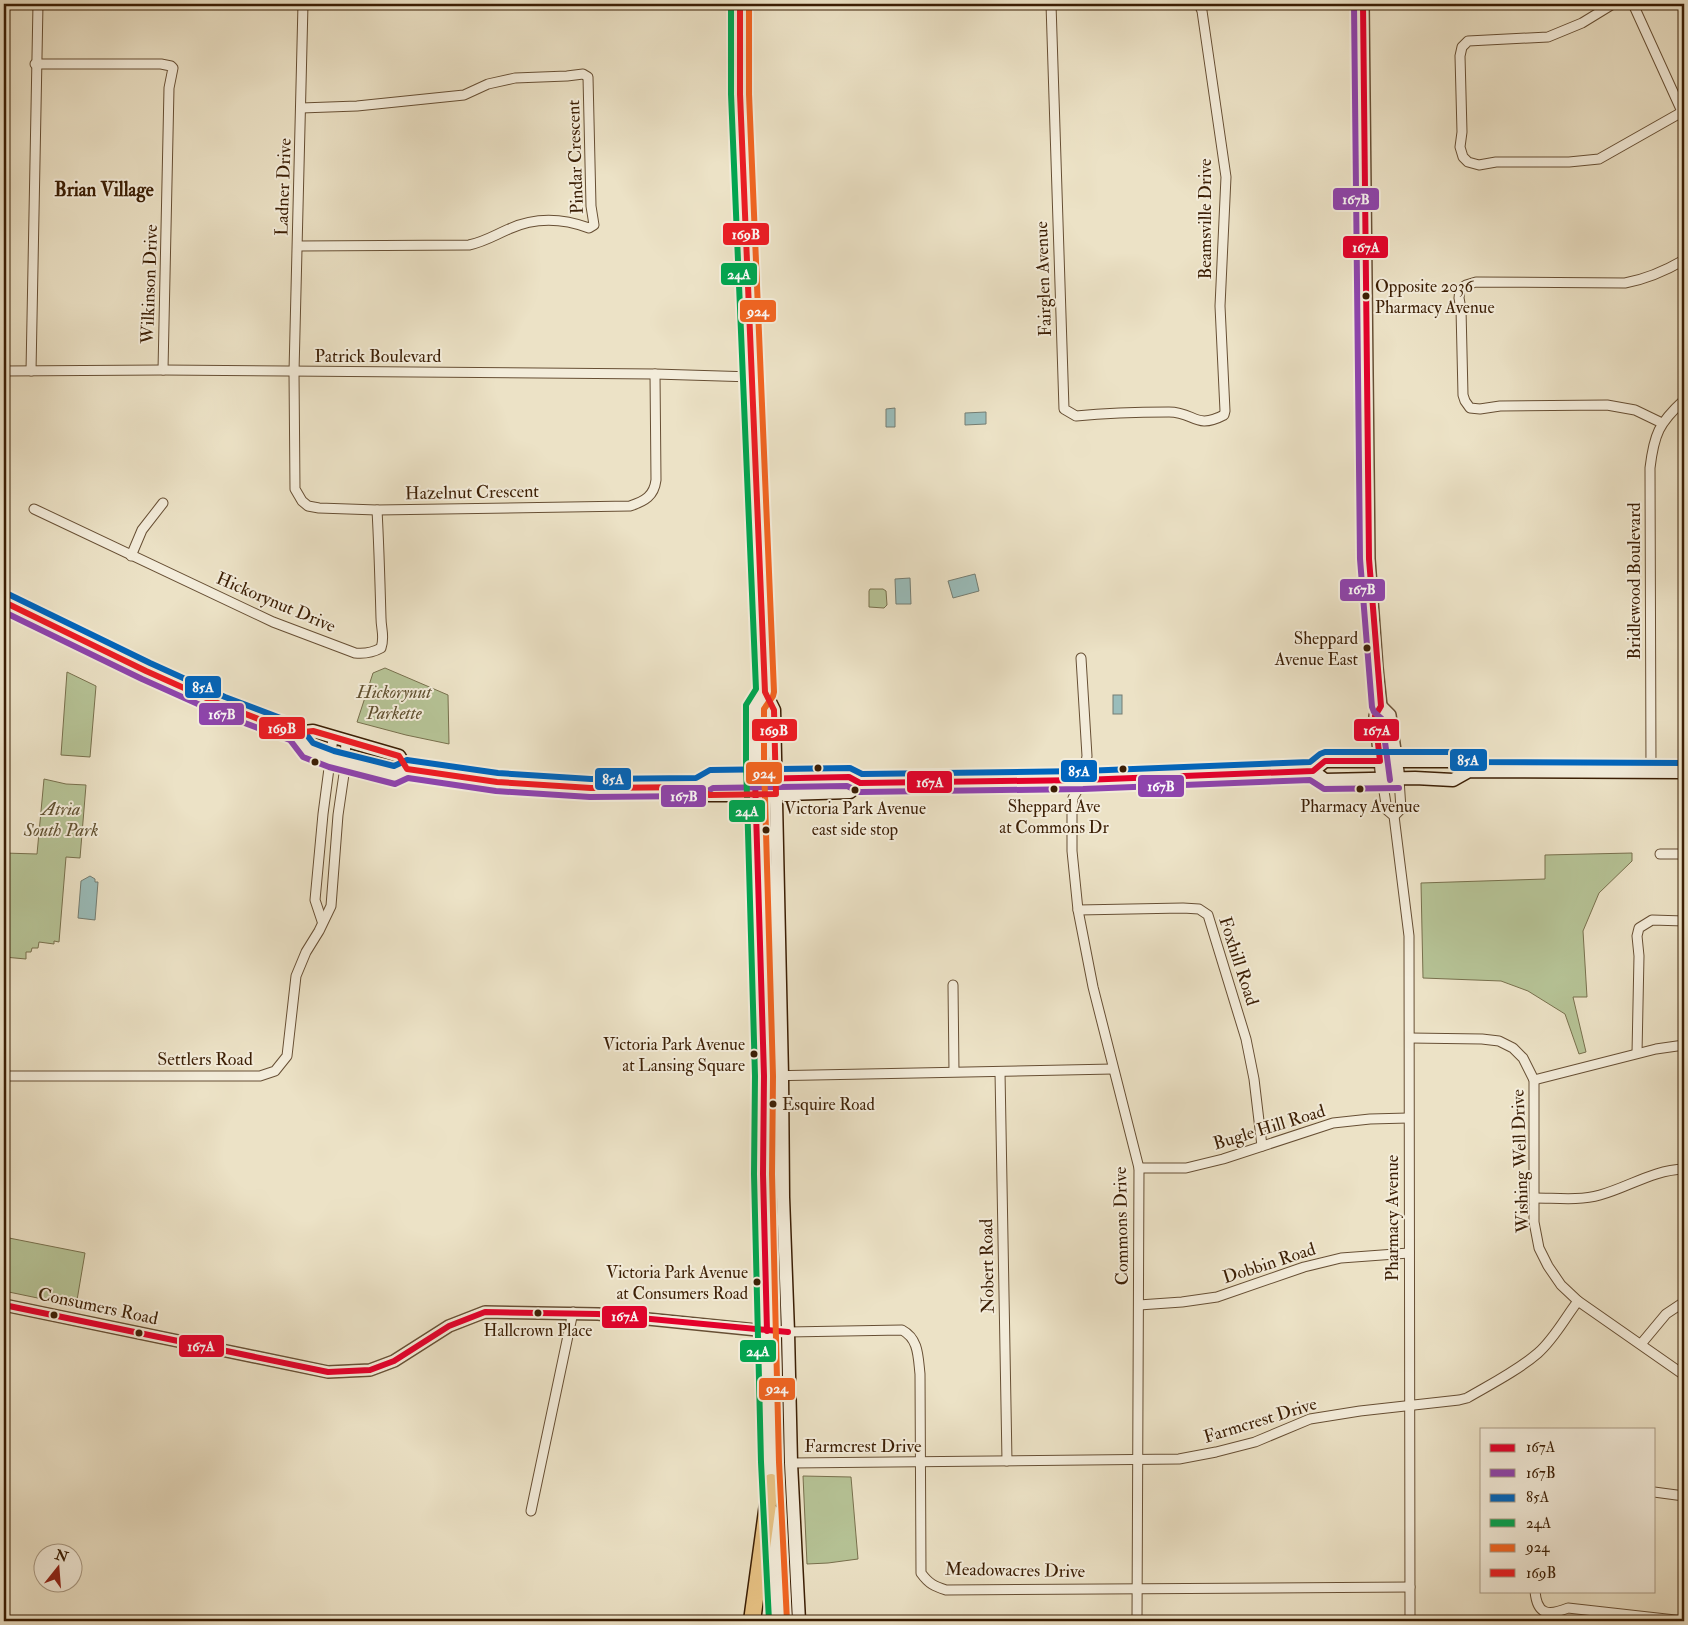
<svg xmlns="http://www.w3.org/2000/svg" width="1688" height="1625" font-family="'IM FELL Double Pica',serif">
	<rect width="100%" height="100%" fill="#ece2c6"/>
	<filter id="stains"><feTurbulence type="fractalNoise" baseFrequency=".004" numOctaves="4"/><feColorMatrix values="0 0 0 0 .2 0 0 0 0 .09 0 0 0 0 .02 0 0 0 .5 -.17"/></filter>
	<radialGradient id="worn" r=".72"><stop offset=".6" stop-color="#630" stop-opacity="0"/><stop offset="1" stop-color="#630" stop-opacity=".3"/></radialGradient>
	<g fill="#b6c396" stroke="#78704d">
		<polygon points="870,589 883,589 886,591 887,605 884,608 869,607 869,591"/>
		<polygon points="385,668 448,695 449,744 406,735 357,722 373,673"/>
		<polygon points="67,672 96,686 90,757 61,755"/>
		<polygon points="44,779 66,784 86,785 80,858 66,857 59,942 54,941 54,944 39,942 38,948 32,948 31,952 26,952 26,959 4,957 4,853 37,854"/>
		<polygon points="1632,853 1632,861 1599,893 1583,931 1587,997 1573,997 1586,1052 1579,1054 1565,1014 1528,991 1501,981 1423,978 1421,883 1545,879 1545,855"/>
		<polygon points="4,1237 85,1253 76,1306 4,1291"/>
		<polygon points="803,1476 851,1477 858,1559 828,1563 807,1564"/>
	</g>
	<g fill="#9abdbb" stroke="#747d72">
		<polygon points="895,408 895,427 886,427 886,409"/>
		<polygon points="986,412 986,424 965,425 965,413"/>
		<polygon points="975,574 979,591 953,598 948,581"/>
		<polygon points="910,578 911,604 896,604 895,579"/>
		<rect x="1113" y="695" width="9" height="19"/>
		<polygon points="90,876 95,879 95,882 98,882 95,920 78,918 81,881"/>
	</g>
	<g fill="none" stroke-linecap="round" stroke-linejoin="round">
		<g stroke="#674f34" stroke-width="11">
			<g id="minor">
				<path d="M303,4L294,372L295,489L302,501L308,506L319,508L377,510L630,506C645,501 654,496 656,480L655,374"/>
				<path d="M1051,4L1064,409L1076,416C1106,413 1138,412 1169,412C1195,412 1195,430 1224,415L1225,411L1220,306L1226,177L1202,11L1199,4"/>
				<polyline points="1613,4 1582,23 1548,37 1468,41 1462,47 1460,56 1462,132 1460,147 1463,157 1468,162 1479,165 1496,162 1569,162 1599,159 1682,112"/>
				<polyline points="1633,4 1684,116"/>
				<polyline points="35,64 161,64 171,66 173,68 169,88 163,370"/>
				<path d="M298,246L469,245C484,242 495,235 509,229C535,217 562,218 589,228L594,225L591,206L588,77L583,74L567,76L515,78L488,84L464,95L357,106L301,108"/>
				<polyline points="4,371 163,370 655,374 753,377"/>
				<polyline points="31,371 38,4"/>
				<path d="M1662,423L1635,410L1607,405L1500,406L1480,409L1470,408L1465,401L1463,395L1461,309L1459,298L1460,289L1466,285L1476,282L1625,283C1647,279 1665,271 1684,260"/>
				<path d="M34,509L273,622L355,653C365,654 372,653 381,648C385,637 381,629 381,618C380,582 379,546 377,510"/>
				<polyline points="131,556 142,530 163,503"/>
				<polyline points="1081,658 1087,756 1083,780 1073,798 1072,808 1072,851 1078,910 1093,987 1139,1168 1137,1621"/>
				<path d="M1651,772L1650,468C1654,434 1659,423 1684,400"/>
				<polyline points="1382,779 1387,810 1394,816 1409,936 1410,1621"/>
				<polyline points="1394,816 1401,809 1399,779"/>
				<polyline points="1660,854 1684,854"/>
				<polyline points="1078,910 1183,908 1199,909 1208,915 1246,1039 1254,1079 1262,1146"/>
				<polyline points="322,921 315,900 323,814 333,738"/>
				<polyline points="953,985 954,1071"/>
				<polyline points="1410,1038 1482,1039 1499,1041 1513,1048 1523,1058 1534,1080 1534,1222 1539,1248 1548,1266 1561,1285 1578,1301 1684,1375"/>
				<polyline points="1637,1053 1639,956 1637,936 1639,928 1652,920 1684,921"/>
				<polyline points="1000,1072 1007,1461"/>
				<polyline points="4,1076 260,1076 275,1071 287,1056 296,976 306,952 319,931 331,906 338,815 344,774 346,742"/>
				<polyline points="764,1076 1113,1069"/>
				<polyline points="1534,1080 1656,1049 1684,1045"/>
				<polyline points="1139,1168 1186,1168 1223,1159 1333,1123 1370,1119 1408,1118"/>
				<path d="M1535,1198C1556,1198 1579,1201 1600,1195C1629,1187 1653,1170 1684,1169"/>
				<polyline points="1139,1305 1182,1302 1217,1297 1304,1267 1341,1258 1409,1253"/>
				<path d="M788,1332L902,1330C919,1339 918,1357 920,1374L921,1573C929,1584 934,1586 946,1590L1410,1587"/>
				<polyline points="1641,1344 1666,1314 1684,1302"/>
				<path d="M791,1463L1179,1459L1216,1452L1255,1442L1310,1419L1360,1411L1459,1400L1467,1398C1491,1384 1517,1371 1538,1353C1554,1339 1565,1318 1578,1301"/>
				<polyline points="1654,1492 1684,1496"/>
				<polyline points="531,1511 573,1312"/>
				<path d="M1535,1591C1537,1615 1548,1616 1568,1608L1684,1621"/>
			</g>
		</g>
		<g stroke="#674f34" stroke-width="14">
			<g id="tertiary">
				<polyline points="1363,4 1369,559 1377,668 1381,706 1375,716 1382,779"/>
				<polyline points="1381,706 1390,715 1399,779"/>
				<polyline points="4,1305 328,1372 370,1370 394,1361 449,1326 485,1312 598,1314 767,1331 788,1332"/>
			</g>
		</g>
		<g stroke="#3b1e04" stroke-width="15">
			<g id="secondary">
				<polyline points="740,4 740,94 765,692 774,710 782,1076 783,1197 788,1332 791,1463 799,1621"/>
				<polyline points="4,602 146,671 222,705 295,733 313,731 399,756 407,769"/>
				<polyline points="765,692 755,706 764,1076 763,1174 771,1491"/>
				<polyline points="295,733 308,750 331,759 395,775 407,769 497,782 591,788 699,787 710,779 776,779 849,777 860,783 1083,780 1313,771 1325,761 1454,761 1469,771"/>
				<polyline points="1313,771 1325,780 1415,778 1453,780 1469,771 1684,772"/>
				<polyline points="699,787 709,795 757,795 850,792 860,783"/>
				<polyline points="772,1511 778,1621"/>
			</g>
		</g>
		<g stroke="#3b1e04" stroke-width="19">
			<polyline id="motorway" points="752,1621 771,1482"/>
		</g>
		<use href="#minor" stroke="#f3ecda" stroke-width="9"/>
		<use href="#tertiary" stroke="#f3ecda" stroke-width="11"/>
		<use href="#secondary" stroke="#f3ecda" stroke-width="12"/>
		<use href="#motorway" stroke="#e6c183" stroke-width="16"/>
		<g stroke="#f3ecda" stroke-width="10">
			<g id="bus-1">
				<polyline points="4,1305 328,1372 370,1370 394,1361 449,1326 485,1312 598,1314 788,1332"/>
				<polyline points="767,1331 763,1174 764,1076 755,779 849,777 860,783 1083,780 1313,771 1325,761 1380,761 1375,716 1381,706 1369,559 1363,4"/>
			</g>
		</g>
		<g stroke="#f3ecda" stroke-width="10">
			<g id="bus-2">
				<polyline points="1354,4 1360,559 1372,707 1374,712 1382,719 1390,780"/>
				<polyline points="4,612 142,679 218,713 290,740 303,757 329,767 395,784 408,778 496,791 590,797 700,796 713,788 847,786 860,792 1083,789 1310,780 1324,789 1399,788"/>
			</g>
		</g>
		<g stroke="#f3ecda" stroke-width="10">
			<polyline id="bus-3" points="8,594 150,663 225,697 299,725 313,743 334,751 394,766 407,760 498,773 591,779 696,778 710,770 850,768 862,774 1083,771 1310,762 1320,754 1325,752 1455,752 1472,762 1684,763"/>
		</g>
		<g stroke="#f3ecda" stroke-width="10">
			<polyline id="bus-4" points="731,4 731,94 756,689 746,705 746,762 755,1076 754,1174 761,1462 769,1621"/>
		</g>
		<g stroke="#f3ecda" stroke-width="10">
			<polyline id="bus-5" points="749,4 749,94 774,692 773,696 764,709 764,762 773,1076 772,1174 779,1462 787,1621"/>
		</g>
		<g stroke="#f3ecda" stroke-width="10">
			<polyline id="bus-6" points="4,602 146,671 222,705 295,733 313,731 399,756 407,769 497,782 591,788 699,787 709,795 776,794 774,710 765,692 740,94 740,4"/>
		</g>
		<use href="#bus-1" stroke="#e4002b" stroke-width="6"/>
		<use href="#bus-2" stroke="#8e44ad" stroke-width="6"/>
		<use href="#bus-3" stroke="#0065bd" stroke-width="6"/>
		<use href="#bus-4" stroke="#00a651" stroke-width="6"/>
		<use href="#bus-5" stroke="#f26522" stroke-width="6"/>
		<use href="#bus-6" stroke="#ed1c24" stroke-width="6"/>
	</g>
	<g fill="#3b1e04" stroke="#f3ecda" stroke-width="2">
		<circle cx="1366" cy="296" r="4.5"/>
		<circle cx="1367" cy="648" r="4.5"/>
		<circle cx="315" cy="762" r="4.5"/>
		<circle cx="818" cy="768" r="4.5"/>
		<circle cx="1123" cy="769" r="4.5"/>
		<circle cx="1054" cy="789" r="4.5"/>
		<circle cx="1360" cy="789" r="4.5"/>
		<circle cx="855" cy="790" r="4.5"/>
		<circle cx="766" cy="830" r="4.5"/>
		<circle cx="754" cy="1054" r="4.5"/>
		<circle cx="773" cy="1104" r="4.5"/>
		<circle cx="757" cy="1282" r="4.5"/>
		<circle cx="538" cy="1313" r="4.5"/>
		<circle cx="54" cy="1315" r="4.5"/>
		<circle cx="139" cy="1333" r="4.5"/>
	</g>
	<g text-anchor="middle" stroke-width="4" stroke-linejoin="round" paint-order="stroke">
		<g font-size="17" fill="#3b1e04" stroke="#f3ecda">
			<text x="1375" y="292" text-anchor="start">Opposite 2036<tspan x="1375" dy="21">Pharmacy Avenue</tspan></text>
			<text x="1358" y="644" text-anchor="end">Sheppard<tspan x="1358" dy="21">Avenue East</tspan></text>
			<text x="1054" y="812">Sheppard Ave<tspan x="1054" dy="21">at Commons Dr</tspan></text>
			<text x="1360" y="812">Pharmacy Avenue</text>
			<text x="855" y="814">Victoria Park Avenue<tspan x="855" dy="21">east side stop</tspan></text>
			<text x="745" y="1050" text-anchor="end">Victoria Park Avenue<tspan x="745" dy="21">at Lansing Square</tspan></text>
			<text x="782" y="1110" text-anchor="start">Esquire Road</text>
			<text x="748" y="1278" text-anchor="end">Victoria Park Avenue<tspan x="748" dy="21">at Consumers Road</tspan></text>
			<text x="538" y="1336">Hallcrown Place</text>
		</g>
		<g font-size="18" fill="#3b1e04" stroke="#f3ecda">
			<text transform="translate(575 157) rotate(-92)" y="6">Pindar Crescent</text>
			<text transform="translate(283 187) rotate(-88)" y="6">Ladner Drive</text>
			<text transform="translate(1205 219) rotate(-90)" y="6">Beamsville Drive</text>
			<text transform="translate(1043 279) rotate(-92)" y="6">Fairglen Avenue</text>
			<text transform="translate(149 284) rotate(-88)" y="6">Wilkinson Drive</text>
			<text x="378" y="362">Patrick Boulevard</text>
			<text transform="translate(472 492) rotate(-1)" y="6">Hazelnut Crescent</text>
			<text transform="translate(1634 581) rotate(-90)" y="6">Bridlewood Boulevard</text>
			<text transform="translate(276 602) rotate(23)" y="6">Hickorynut Drive</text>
			<text transform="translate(1239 961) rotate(72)" y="6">Foxhill Road</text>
			<text x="205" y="1065">Settlers Road</text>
			<text transform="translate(1269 1127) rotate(-17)" y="6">Bugle Hill Road</text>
			<text transform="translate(1520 1161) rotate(-92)" y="6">Wishing Well Drive</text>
			<text transform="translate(1392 1218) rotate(-90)" y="6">Pharmacy Avenue</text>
			<text transform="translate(1121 1226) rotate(-91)" y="6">Commons Drive</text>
			<text transform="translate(1269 1263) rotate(-18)" y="6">Dobbin Road</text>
			<text transform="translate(987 1266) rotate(-91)" y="6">Nobert Road</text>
			<text transform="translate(98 1306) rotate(12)" y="6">Consumers Road</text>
			<text transform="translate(1260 1420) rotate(-17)" y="6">Farmcrest Drive</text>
			<text x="863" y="1452">Farmcrest Drive</text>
			<text transform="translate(1015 1570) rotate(1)" y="6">Meadowacres Drive</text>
		</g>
		<g font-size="18" font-style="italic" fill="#605030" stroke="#f3ecda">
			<text x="394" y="698">Hickorynut<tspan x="394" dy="21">Parkette</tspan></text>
			<text x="61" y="815">Atria<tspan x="61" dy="21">South Park</tspan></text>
		</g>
		<g font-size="19" font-weight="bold" fill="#3b1e04" stroke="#f3ecda">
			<text x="104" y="196">Brian Village</text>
		</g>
	</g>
	<g stroke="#f3ecda" stroke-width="2">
		<rect x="1332" y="187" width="48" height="24" rx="5" fill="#8e44ad"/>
		<rect x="722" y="222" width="48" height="24" rx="5" fill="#ed1c24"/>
		<rect x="1342" y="235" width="47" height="24" rx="5" fill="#e4002b"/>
		<rect x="720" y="262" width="38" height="24" rx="5" fill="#00a651"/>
		<rect x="739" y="299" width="38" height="24" rx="5" fill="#f26522"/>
		<rect x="1339" y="578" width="47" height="24" rx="5" fill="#8e44ad"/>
		<rect x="184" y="675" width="38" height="24" rx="5" fill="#0065bd"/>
		<rect x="198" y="702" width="47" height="24" rx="5" fill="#8e44ad"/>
		<rect x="258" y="716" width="48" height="24" rx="5" fill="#ed1c24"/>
		<rect x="1353" y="718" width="47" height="24" rx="5" fill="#e4002b"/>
		<rect x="751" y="718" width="47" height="24" rx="5" fill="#ed1c24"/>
		<rect x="1449" y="748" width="39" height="24" rx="5" fill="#0065bd"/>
		<rect x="1060" y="759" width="38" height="24" rx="5" fill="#0065bd"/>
		<rect x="745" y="761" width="38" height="24" rx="5" fill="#f26522"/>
		<rect x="594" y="767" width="38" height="24" rx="5" fill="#0065bd"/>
		<rect x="906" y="770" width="47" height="24" rx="5" fill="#e4002b"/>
		<rect x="1137" y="774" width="48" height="24" rx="5" fill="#8e44ad"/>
		<rect x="660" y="784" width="47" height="24" rx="5" fill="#8e44ad"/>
		<rect x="728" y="799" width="38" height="24" rx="5" fill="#00a651"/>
		<rect x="601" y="1305" width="47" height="24" rx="5" fill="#e4002b"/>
		<rect x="178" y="1334" width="47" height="24" rx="5" fill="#e4002b"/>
		<rect x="739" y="1339" width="38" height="24" rx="5" fill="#00a651"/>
		<rect x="758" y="1377" width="38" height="24" rx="5" fill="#f26522"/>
	</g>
	<g font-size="14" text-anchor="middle" font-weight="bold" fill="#fff">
		<text x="1356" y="204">167B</text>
		<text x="746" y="239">169B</text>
		<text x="1366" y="252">167A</text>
		<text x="739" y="279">24A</text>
		<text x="758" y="316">924</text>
		<text x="1362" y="594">167B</text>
		<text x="203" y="692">85A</text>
		<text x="222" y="719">167B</text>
		<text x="282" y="733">169B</text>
		<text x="1377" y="735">167A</text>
		<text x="774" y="735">169B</text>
		<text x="1468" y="765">85A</text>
		<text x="1079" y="776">85A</text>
		<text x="764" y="778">924</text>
		<text x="613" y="784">85A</text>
		<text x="930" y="787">167A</text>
		<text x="1161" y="791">167B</text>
		<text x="684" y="801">167B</text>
		<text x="747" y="816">24A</text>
		<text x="625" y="1321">167A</text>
		<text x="201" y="1351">167A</text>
		<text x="758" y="1356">24A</text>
		<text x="777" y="1393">924</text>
	</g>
	<rect width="1688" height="1625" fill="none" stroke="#ece2c6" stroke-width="20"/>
	<rect x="5" y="5" width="1678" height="1615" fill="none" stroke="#3b1e04" stroke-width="2.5"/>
	<rect x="10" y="10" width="1668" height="1605" fill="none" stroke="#3b1e04"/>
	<rect x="1480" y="1428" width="175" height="165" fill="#f3ecda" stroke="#a99a84"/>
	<rect x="1490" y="1444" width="25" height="8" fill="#e4002b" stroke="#a99a84"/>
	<text x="1526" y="1452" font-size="15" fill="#3b1e04">167A</text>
	<rect x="1490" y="1469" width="25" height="8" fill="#8e44ad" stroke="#a99a84"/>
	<text x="1526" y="1478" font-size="15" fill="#3b1e04">167B</text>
	<rect x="1490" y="1494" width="25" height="8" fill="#0065bd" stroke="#a99a84"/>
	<text x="1526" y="1502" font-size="15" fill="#3b1e04">85A</text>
	<rect x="1490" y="1519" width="25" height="8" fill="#00a651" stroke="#a99a84"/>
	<text x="1526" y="1528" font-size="15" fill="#3b1e04">24A</text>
	<rect x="1490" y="1544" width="25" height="8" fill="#f26522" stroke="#a99a84"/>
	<text x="1526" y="1552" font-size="15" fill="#3b1e04">924</text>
	<rect x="1490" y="1569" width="25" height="8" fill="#ed1c24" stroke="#a99a84"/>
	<text x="1526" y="1578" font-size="15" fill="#3b1e04">169B</text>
	<g transform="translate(58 1568) rotate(17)"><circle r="24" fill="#f3ecda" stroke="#a99a84"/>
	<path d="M0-4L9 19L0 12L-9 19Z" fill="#8f2418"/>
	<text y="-8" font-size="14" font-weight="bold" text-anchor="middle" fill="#3b1e04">N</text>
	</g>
	<rect width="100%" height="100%" filter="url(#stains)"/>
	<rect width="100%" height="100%" fill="url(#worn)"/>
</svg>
